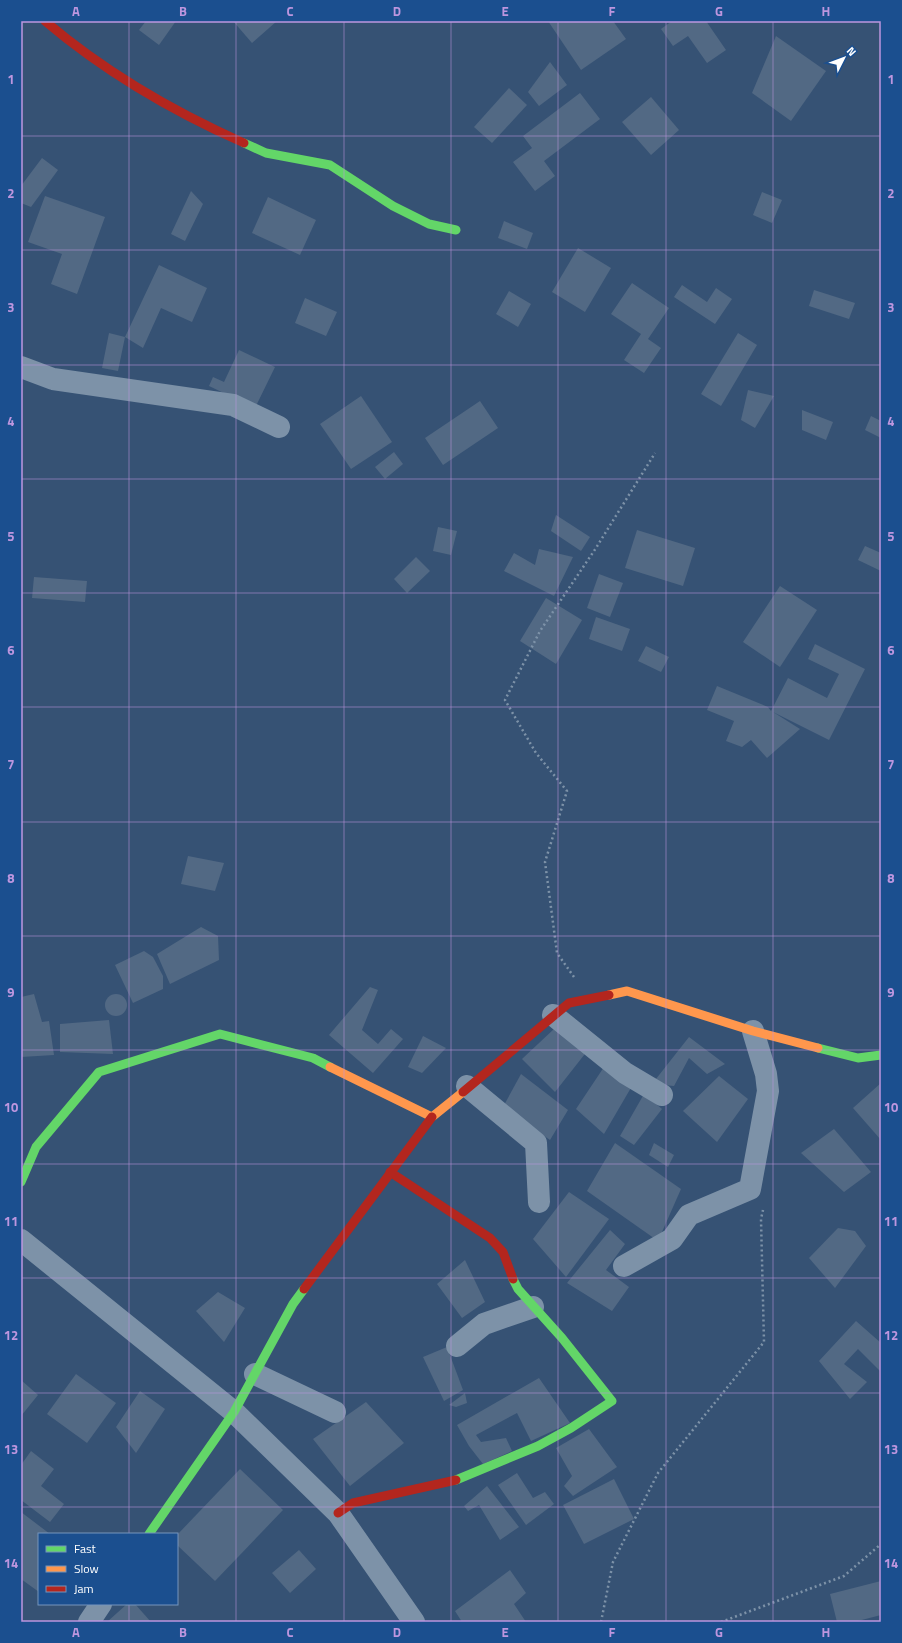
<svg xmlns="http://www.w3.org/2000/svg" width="902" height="1643" font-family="'Titillium Web',sans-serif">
	<rect width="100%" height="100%" fill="#365274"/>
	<g fill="#526984">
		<polygon points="146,21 176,21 159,45 139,30"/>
		<polygon points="233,21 277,21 252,43"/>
		<polygon points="548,21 613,21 626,39 581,70"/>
		<polygon points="672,21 706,21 726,50 707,63 688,36 673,46 661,29"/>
		<polygon points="776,36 826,71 791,121 752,93"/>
		<polygon points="550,62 567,85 539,106 528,92"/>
		<polygon points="509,88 527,105 492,143 474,127"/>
		<polygon points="580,93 600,119 544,161 555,176 535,191 513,162 532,148 523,136"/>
		<polygon points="651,97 679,130 651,155 622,122"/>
		<polygon points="42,158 58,170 31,207 21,203 21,186"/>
		<polygon points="191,191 203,204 185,241 171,234"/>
		<polygon points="762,192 782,200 772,223 753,215"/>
		<polygon points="45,196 105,217 77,294 51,284 62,254 28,242"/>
		<polygon points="268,197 316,220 300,255 252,233"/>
		<polygon points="504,221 533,233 527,249 498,238"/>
		<polygon points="578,248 611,268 585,312 552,292"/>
		<polygon points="159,265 207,288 192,322 161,308 143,348 125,337 118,371 102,368 109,333 125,337"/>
		<polygon points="632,283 669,308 648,339 661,348 644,373 624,360 641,334 611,314"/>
		<polygon points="682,285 707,302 716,288 732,299 715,324 674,297"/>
		<polygon points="814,290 855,303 849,319 809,306"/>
		<polygon points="509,291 531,304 518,327 496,314"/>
		<polygon points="305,298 337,312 326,336 295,323"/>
		<polygon points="738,333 757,345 721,406 701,394"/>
		<polygon points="239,350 275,367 255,408 209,386 213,377 224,382"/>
		<polygon points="748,390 774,396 755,428 741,420"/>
		<polygon points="361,396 392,442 351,469 320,424"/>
		<polygon points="480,401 498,428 443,465 425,438"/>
		<polygon points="802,410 833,422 826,440 802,430"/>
		<polygon points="871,416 881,421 881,438 865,430"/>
		<polygon points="394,452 403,464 385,479 375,467"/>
		<polygon points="556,515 590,537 581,551 551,531"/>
		<polygon points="438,527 457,531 451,555 433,551"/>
		<polygon points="637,530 695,548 683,586 625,568"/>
		<polygon points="865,546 881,553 881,571 858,560"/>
		<polygon points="539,549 573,557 554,596 504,571 514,553 535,565"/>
		<polygon points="416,557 430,571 407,593 394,579"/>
		<polygon points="599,574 623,583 610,617 587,608"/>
		<polygon points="34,577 87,581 85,602 32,598"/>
		<polygon points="780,586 817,610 780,667 743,642"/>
		<polygon points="546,598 582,620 556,664 520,641"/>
		<polygon points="596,617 630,629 622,651 589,639"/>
		<polygon points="815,644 865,669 829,740 773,712 800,729 767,758 751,740 742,747 726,741 734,721 707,710 717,686 768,707 771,711 788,678 827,698 839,674 808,659"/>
		<polygon points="646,646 669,657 661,672 638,661"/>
		<polygon points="188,856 224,863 215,891 181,884"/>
		<polygon points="201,927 218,936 219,960 170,984 157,954"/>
		<polygon points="144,951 153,957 163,976 163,989 133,1003 115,965"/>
		<polygon points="370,987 378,990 362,1030 378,1044 391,1029 403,1039 373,1073 329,1035"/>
		<circle cx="116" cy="1005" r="11"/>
		<polygon points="34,994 42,1022 49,1021 54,1055 21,1057 21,997"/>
		<polygon points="109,1020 113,1054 60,1052 60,1024"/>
		<polygon points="555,1028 588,1050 555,1092 522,1059"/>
		<polygon points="423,1036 446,1048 422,1073 408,1067"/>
		<polygon points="689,1037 725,1064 707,1074 689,1058 674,1086 652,1084"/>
		<polygon points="604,1067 632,1086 604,1134 576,1109"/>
		<polygon points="521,1074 568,1110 550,1140 503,1107"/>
		<polygon points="719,1076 748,1099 717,1142 683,1111"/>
		<polygon points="881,1083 881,1140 853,1108"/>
		<polygon points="644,1094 662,1109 634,1145 620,1136"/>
		<polygon points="834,1129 871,1172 844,1192 801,1153"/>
		<polygon points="615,1143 681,1189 658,1241 587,1191"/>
		<polygon points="654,1143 674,1155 668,1167 649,1155"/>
		<polygon points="569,1192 609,1219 566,1277 533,1239"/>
		<polygon points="838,1228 855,1231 866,1246 835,1288 809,1258"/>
		<polygon points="610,1230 625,1244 606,1270 629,1287 612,1311 567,1283"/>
		<polygon points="465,1260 485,1302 462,1318 437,1284"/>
		<polygon points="218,1292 245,1308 224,1342 196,1311"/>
		<polygon points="856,1321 881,1343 881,1372 858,1349 844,1364 867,1382 850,1399 819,1361"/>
		<polygon points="447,1347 463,1390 444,1401 423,1357"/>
		<polygon points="76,1374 116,1403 87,1443 47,1414"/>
		<polygon points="539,1378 570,1423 531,1441 517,1413 476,1435 481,1442 506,1438 512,1451 483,1464 469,1446 457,1425"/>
		<polygon points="21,1380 38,1395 21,1416"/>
		<polygon points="140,1391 165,1409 136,1453 116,1427"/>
		<polygon points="465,1393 467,1403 456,1407 449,1405"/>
		<polygon points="366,1402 404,1443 350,1486 313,1439"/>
		<polygon points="589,1429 617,1467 573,1496 564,1486 572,1476 556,1448"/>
		<polygon points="31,1451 54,1469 41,1486 64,1504 50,1522 21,1500 21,1465"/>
		<polygon points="240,1469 283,1510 215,1581 177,1545 177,1535"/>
		<polygon points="517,1473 533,1498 545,1492 554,1504 526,1525 498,1485"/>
		<polygon points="614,1479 634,1519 584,1544 563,1505"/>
		<polygon points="487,1486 519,1527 500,1540 479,1505 468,1511 464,1506"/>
		<polygon points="21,1512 50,1534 39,1534 39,1592 21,1579"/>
		<polygon points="299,1550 316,1569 290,1593 272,1573"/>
		<polygon points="510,1570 526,1593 514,1604 526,1622 462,1622 455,1611"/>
		<polygon points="881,1581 881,1615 854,1622 837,1622 830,1594"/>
		<polygon points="127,1604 135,1604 151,1622 107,1622"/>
	</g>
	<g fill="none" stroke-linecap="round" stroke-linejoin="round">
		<g stroke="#7d92a8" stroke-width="2.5" stroke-dasharray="2 3" stroke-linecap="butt">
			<polyline points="574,977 557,953 545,862 567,791 536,753 505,700 540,631 596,548 655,453"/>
			<polyline points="601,1622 613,1562 658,1473 764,1342 761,1219 763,1210"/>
			<polyline points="721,1622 844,1576 881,1544"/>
		</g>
		<g stroke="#7d92a8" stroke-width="22">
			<polyline points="21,367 53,379 233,405 279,427"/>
			<polyline points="553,1015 625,1073 662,1095"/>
			<polyline points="467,1086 536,1143 539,1202"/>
			<polyline points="21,1240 234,1412 338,1513 414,1622"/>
			<polyline points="624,1266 672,1239 689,1215 750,1189 768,1091 766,1074 753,1031"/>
			<polyline points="457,1346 484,1324 533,1307"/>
			<polyline points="255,1374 335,1412"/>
			<polyline points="89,1622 101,1604"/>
		</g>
		<g stroke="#63d668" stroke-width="9">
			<polyline points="244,143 266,153 330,165 393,206 429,224 456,230"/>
			<polyline points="818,1048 858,1058 881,1055"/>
			<polyline points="21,1182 36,1147 99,1072 220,1034 313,1058 330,1067"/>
			<polyline points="456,1480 538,1446 571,1428 612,1401 562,1338 518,1289 513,1279"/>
			<polyline points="149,1534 234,1412 293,1304 304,1289"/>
		</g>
		<g stroke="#ff974d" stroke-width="9">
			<polyline points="609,995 627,991 753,1031 818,1048"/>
			<polyline points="330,1067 432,1117 463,1092"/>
		</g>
		<g stroke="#b3261e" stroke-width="9">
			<path d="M45,21C105,72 172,111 244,143"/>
			<polyline points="463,1092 569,1003 609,995"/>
			<polyline points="390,1172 490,1238 503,1252 513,1279"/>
			<polyline points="304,1289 432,1117"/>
			<polyline points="338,1513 353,1503 456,1480"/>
		</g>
	</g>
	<path fill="none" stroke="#bd96df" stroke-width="1" stroke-opacity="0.55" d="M129,21V1534M236,21V1622M344,21V1622M451,21V1622M558,21V1622M666,21V1622M773,21V1622M21,136H881M21,250H881M21,365H881M21,479H881M21,593H881M21,707H881M21,822H881M21,936H881M21,1050H881M21,1164H881M21,1278H881M21,1393H881M21,1507H881M129,1604V1622"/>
	<rect width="902" height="1643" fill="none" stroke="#1b4f8f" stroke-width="44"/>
	<rect x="38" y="1533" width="140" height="72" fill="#1b4f8f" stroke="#7695bc"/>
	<rect x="46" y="1546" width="20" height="6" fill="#63d668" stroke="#7695bc"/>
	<text x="74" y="1553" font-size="12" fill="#ffffff">Fast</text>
	<rect x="46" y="1566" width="20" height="6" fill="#ff974d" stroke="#7695bc"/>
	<text x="74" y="1573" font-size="12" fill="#ffffff">Slow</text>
	<rect x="46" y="1586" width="20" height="6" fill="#b3261e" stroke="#7695bc"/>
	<text x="74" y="1593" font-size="12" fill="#ffffff">Jam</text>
	<g transform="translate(844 58) rotate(48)" stroke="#1b4f8f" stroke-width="3" paint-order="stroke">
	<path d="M0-3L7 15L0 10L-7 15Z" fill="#ffffff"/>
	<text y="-6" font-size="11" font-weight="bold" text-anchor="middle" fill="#ffffff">N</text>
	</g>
	<rect x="22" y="22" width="858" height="1599" fill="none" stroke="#bd96df" stroke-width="1.5"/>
	<g font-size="13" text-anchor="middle" font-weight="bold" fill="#bd96df">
		<text x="76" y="16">A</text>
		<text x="183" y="16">B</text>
		<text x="290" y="16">C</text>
		<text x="397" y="16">D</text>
		<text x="505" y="16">E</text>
		<text x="612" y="16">F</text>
		<text x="719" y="16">G</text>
		<text x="826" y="16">H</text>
		<text x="11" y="84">1</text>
		<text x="891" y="84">1</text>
		<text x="11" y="198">2</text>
		<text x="891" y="198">2</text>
		<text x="11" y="312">3</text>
		<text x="891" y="312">3</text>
		<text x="11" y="426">4</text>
		<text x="891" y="426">4</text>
		<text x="11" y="541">5</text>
		<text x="891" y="541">5</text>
		<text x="11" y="655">6</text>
		<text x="891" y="655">6</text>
		<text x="11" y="769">7</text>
		<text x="891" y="769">7</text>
		<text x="11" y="883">8</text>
		<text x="891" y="883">8</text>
		<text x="11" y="997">9</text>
		<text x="891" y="997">9</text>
		<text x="11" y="1112">10</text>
		<text x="891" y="1112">10</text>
		<text x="11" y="1226">11</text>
		<text x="891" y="1226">11</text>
		<text x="11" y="1340">12</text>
		<text x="891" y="1340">12</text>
		<text x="11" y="1454">13</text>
		<text x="891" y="1454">13</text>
		<text x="11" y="1568">14</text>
		<text x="891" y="1568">14</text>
		<text x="76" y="1637">A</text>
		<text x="183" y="1637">B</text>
		<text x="290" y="1637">C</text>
		<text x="397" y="1637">D</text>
		<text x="505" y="1637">E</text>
		<text x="612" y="1637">F</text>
		<text x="719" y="1637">G</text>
		<text x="826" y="1637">H</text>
	</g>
</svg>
